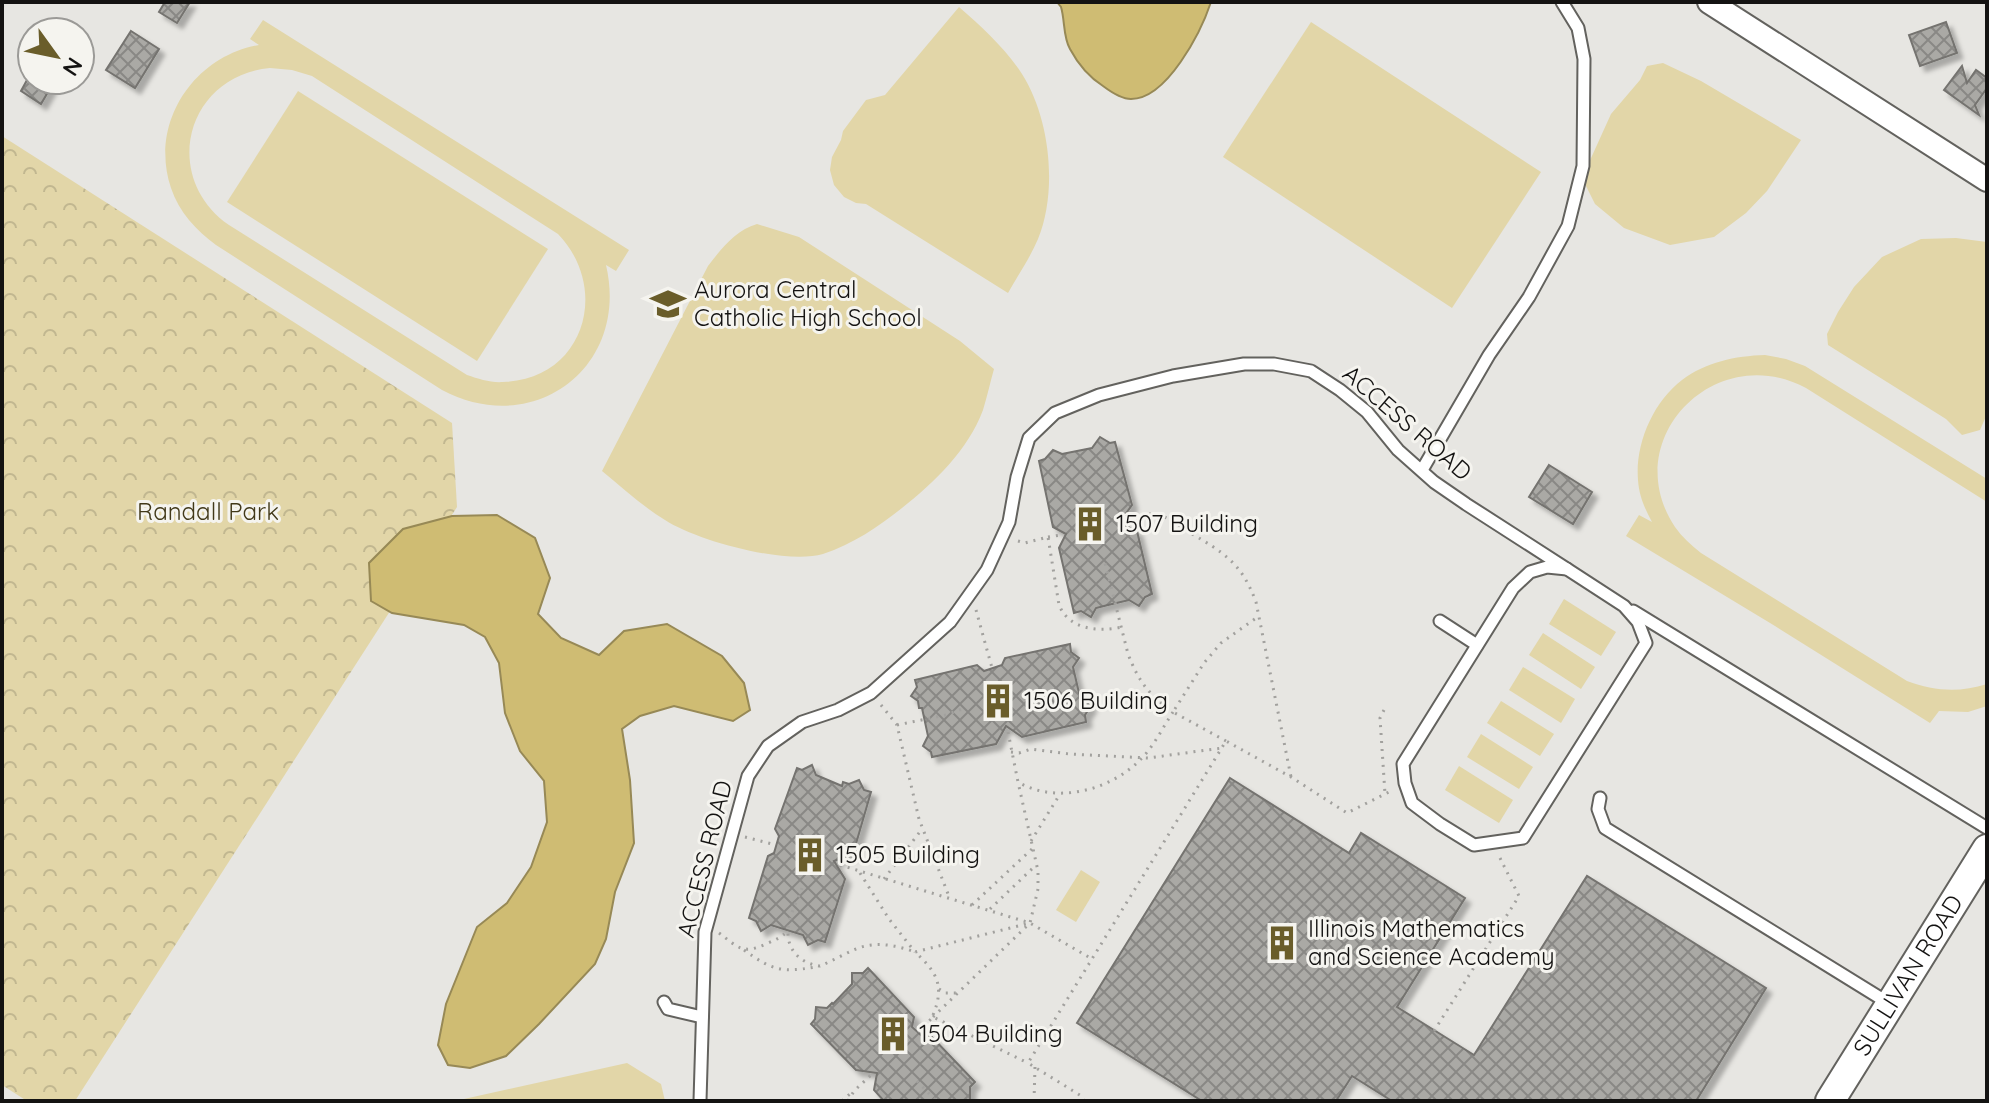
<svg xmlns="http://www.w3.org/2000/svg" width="1989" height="1103" font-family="Quicksand,sans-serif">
	<defs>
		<pattern id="park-crowns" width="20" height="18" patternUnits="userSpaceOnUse" patternTransform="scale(2)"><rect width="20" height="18" fill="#e2d6a8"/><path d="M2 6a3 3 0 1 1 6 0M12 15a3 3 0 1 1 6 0" fill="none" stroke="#c1b790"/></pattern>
		<pattern id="building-cross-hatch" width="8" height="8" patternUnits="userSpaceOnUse" patternTransform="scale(2)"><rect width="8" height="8" fill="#aaa9a5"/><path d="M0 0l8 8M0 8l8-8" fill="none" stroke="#898885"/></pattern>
		<filter id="shadow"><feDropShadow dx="5.5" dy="5.5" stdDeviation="2" flood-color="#0004"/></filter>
	</defs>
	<rect width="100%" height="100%" fill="#e7e6e2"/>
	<g fill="#e2d6a8" fill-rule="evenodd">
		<path d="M959,7C982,27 1005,48 1022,74C1050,118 1058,190 1038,239C1030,258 1018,275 1008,293L866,204L856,203L844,197L834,185L830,170L832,157L841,140L843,131L866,100L885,95Z"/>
		<path d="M263,20L629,250L616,271L606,265C630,367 534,439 442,390L216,245C196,230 179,212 171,188C149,123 194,56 259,45L250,39ZM270,68L292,70L312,76L558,234C611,289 584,380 503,382C491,383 479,379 467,375L229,225C160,177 186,76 270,68Z"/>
		<polygon points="1311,22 1541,172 1452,308 1223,157"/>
		<polygon points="1663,63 1701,81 1801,140 1767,191 1746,213 1714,237 1670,245 1624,228 1595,204 1582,178 1611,114 1640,80 1647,66"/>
		<polygon points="298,91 548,249 477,361 227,202"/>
		<path d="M757,224L799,237L960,341L994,369C990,383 987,397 983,410C968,450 935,482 902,508C878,527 853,544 823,554C786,565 697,541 665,520C642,506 623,488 602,471L708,266C721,249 736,230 757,224Z"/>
		<polygon points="1956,238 1987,242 1987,414 1980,430 1962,435 1946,419 1828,345 1827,334 1838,312 1854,287 1882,257 1921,239"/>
		<path d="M1765,355L1786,359L1805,366L1987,479V502L1806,388C1715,339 1617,440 1675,527C1682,537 1691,545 1701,553L1907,681C1934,691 1959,693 1987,684V706L1968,712L1939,711L1930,723L1775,626L1626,536L1639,515L1652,522C1645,509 1639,496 1638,480C1635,444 1653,402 1682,380C1706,362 1735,356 1765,355Z"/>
		<polygon points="1564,599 1616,632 1601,656 1549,624"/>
		<polygon points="1543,633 1595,667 1581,689 1529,655"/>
		<polygon points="1523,667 1575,699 1561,723 1509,690"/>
		<polygon points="1501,701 1554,734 1540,756 1487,723"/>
		<polygon points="1481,734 1533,767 1519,789 1467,757"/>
		<polygon points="1459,766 1513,800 1499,823 1445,790"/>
		<polygon points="1081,870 1100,882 1076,922 1056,910"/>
		<polygon points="627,1063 661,1084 665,1101 455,1101"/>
	</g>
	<polygon fill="url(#park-crowns)" points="2,136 452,423 457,507 75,1101 27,1101 2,1085"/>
	<g fill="#cfbc73" stroke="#978956" stroke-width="2">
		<path d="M1057,2H1211C1201,32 1167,99 1131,99C1121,99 1111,92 1103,86C1089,77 1078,64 1070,49C1063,37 1065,20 1061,7Z"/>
		<polygon points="497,515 535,538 550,578 538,614 561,638 599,655 624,631 667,624 722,656 744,683 750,710 733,721 674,706 640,716 622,729 630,780 634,843 615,892 606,939 595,964 539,1024 506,1056 470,1068 448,1065 438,1045 446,1004 477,927 507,903 531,867 547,822 544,781 520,751 505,713 499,663 485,637 464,625 392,613 371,601 369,563 403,529 452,516"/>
	</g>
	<g fill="url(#building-cross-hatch)" stroke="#74736f" stroke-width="2" filter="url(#shadow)">
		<polygon points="165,2 190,2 177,23 159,12"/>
		<polygon points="1946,22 1957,53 1920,66 1909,35"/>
		<polygon points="131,31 159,49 135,88 106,70"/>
		<polygon points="1962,66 1967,83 1976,70 1987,78 1987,88 1975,105 1979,115 1944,90"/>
		<polygon points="27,80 55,80 41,104 21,91"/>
		<polygon points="1100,437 1110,443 1115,442 1132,505 1119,523 1137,531 1152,594 1145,597 1139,606 1129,600 1108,605 1096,608 1091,617 1081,611 1074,613 1059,548 1066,534 1053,527 1039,461 1045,459 1053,450 1062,454 1092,448"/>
		<polygon points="1549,465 1592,492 1573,524 1529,497"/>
		<polygon points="1070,644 1071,652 1079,658 1073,667 1079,693 1082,692 1083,700 1091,706 1085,715 1086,722 1022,737 1006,726 996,744 932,757 931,752 923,746 928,736 922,708 919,708 918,701 911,696 917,687 915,680 977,665 984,671 1002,665 1005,658"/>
		<polygon points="812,765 816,775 842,786 843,782 849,784 859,780 864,790 871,792 853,854 834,861 845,879 825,942 818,940 808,945 803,935 771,925 761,931 756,921 749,918 768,856 774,853 779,836 775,829 797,768 802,770"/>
		<polygon points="1230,778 1349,853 1361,833 1465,898 1397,1007 1474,1055 1587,876 1766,988 1696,1101 1392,1101 1352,1076 1336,1101 1202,1101 1077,1023"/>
		<polygon points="868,968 914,1017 912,1027 922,1036 931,1036 975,1082 970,1087 970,1100 884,1101 874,1090 877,1073 856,1070 811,1024 815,1019 816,1007 827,1008 832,1003 833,1004 852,984 852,973 863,973"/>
	</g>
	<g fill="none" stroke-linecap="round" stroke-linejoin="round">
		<g stroke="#63625e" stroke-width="15">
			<g id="service">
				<polyline points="1422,470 1489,355 1529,297 1568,226 1583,166 1584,59 1578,28 1562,2"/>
				<polygon points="1547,567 1567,569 1624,606 1638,622 1646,643 1523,838 1474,845 1440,824 1412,803 1405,783 1403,764 1513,588 1530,572"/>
				<polyline points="1633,611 1987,828"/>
				<polyline points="1440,621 1477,645"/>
				<polyline points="1600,798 1598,809 1605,828 1890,1004"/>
				<polyline points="664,1002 668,1009 702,1017"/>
				<polyline points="700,1101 705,932 748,776 768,746 802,722 838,710 871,693 950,622 987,570 1009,522 1017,477 1029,438 1055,413 1099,395 1173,376 1244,364 1274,364 1311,371 1340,390 1367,412 1398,450 1434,482 1466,504 1567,569"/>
			</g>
		</g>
		<g stroke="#63625e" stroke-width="26">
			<polyline id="minor" points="1709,2 1987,180"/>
		</g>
		<g stroke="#63625e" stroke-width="32">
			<g id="tertiary">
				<path id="s1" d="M1830,1101L1987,849"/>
			</g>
		</g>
		<g stroke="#a2a19e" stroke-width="3" stroke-dasharray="2 6" stroke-linecap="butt">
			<polyline points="2,7 5,2"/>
			<path d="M1126,520C1137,516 1151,511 1162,516C1171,519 1181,527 1189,532C1224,553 1241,562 1256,602L1291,777"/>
			<polyline points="1048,537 1061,535"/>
			<path d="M1018,541L1025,543L1048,537L1059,605C1069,630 1099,632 1122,627"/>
			<polyline points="976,610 992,668"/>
			<polyline points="881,705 897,725 919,819 950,899"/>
			<polyline points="1384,710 1380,718 1385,794"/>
			<polyline points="897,725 946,715 965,708"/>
			<path d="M1008,732L1018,782C1057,805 1111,790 1141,759C1154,746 1163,727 1173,712C1148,694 1139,682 1128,654L1105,563"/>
			<polyline points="1226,741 1173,712 1204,663 1221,643 1259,616"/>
			<polyline points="1011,752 1019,753 1031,749 1069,754 1148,758 1222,748"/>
			<polyline points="745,837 776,845"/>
			<polyline points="1031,841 1060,794"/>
			<polyline points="840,865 1030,923 1092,959"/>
			<polyline points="860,873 889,919 915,952"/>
			<polyline points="884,879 922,829"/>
			<path d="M802,888C797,901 788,918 788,931C787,951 802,964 820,966C832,961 844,954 856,949C875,941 896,945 915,952"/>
			<polyline points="972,905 1033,848"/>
			<polyline points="990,909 1036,865"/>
			<path d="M719,933C738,947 742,955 766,944C774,940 782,938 788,930"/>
			<path d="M744,950C772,970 781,973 815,967"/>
			<polyline points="939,989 945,993 957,993"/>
			<path d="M933,1015C945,986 937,972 915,952L1026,924"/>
			<polyline points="933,1017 1030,923 1038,889 1038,871 1018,782"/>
			<polyline points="1434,1031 1519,896 1499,856"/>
			<polyline points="918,1032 933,1017 1028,1063"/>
			<polyline points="917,1081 936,1101"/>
			<polyline points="842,1101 851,1093"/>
			<polyline points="848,1101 854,1091 871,1075"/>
			<polyline points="1034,1101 1035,1067"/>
			<polyline points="1084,1101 1083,1097 1028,1063 1226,741 1291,777 1347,813 1391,791"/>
			<polyline points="1387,1101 1388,1099"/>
		</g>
		<use href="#service" stroke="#fff" stroke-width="11"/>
		<use href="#minor" stroke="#fff" stroke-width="22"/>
		<use href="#tertiary" stroke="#fff" stroke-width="28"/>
	</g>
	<defs>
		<g id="school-bare" transform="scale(2.76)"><path d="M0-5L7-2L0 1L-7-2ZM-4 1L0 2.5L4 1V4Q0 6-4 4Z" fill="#6a5d2a" stroke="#f5f4ef" stroke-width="2.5" paint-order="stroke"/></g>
		<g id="building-bare" transform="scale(2.76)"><path d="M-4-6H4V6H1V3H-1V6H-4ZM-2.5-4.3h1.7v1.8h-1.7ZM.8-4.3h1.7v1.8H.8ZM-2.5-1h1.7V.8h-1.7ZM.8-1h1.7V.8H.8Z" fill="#6a5d2a" stroke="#f5f4ef" stroke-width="2.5" paint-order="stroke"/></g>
	</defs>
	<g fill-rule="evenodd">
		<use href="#school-bare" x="668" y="304"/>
		<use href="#building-bare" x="1090" y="524"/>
		<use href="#building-bare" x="998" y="701"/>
		<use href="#building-bare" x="810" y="855"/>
		<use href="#building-bare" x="1282" y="943"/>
		<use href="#building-bare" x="893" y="1034"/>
	</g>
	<g text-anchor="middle" stroke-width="6" stroke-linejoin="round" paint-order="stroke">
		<g font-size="24" fill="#141312" stroke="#f5f4ef" text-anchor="start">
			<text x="694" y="298">Aurora Central<tspan x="694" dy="28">Catholic High School</tspan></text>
			<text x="1116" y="532">1507 Building</text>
			<text x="1024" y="709">1506 Building</text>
			<text x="836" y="863">1505 Building</text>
			<text x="1308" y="937">Illinois Mathematics<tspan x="1308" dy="28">and Science Academy</tspan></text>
			<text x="919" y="1042">1504 Building</text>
		</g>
		<g font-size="24" fill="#141312" stroke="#f5f4ef">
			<text transform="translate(1407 423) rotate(41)" y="8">ACCESS ROAD</text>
			<text transform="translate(705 859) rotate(-76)" y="8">ACCESS ROAD</text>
			<text dy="8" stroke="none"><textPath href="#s1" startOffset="148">SULLIVAN ROAD</textPath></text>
		</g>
		<g font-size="24" fill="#423919" stroke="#f5f4ef">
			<text x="208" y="520">Randall Park</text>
		</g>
	</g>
	<rect width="1989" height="1103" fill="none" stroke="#141312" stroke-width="8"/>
	<g transform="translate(56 56) rotate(123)"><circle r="38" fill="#f5f4ef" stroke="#9b9a97" stroke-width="2"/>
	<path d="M0-6L14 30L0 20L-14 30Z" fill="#6a5d2a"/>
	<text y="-12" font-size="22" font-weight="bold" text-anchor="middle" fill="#141312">N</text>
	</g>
</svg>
